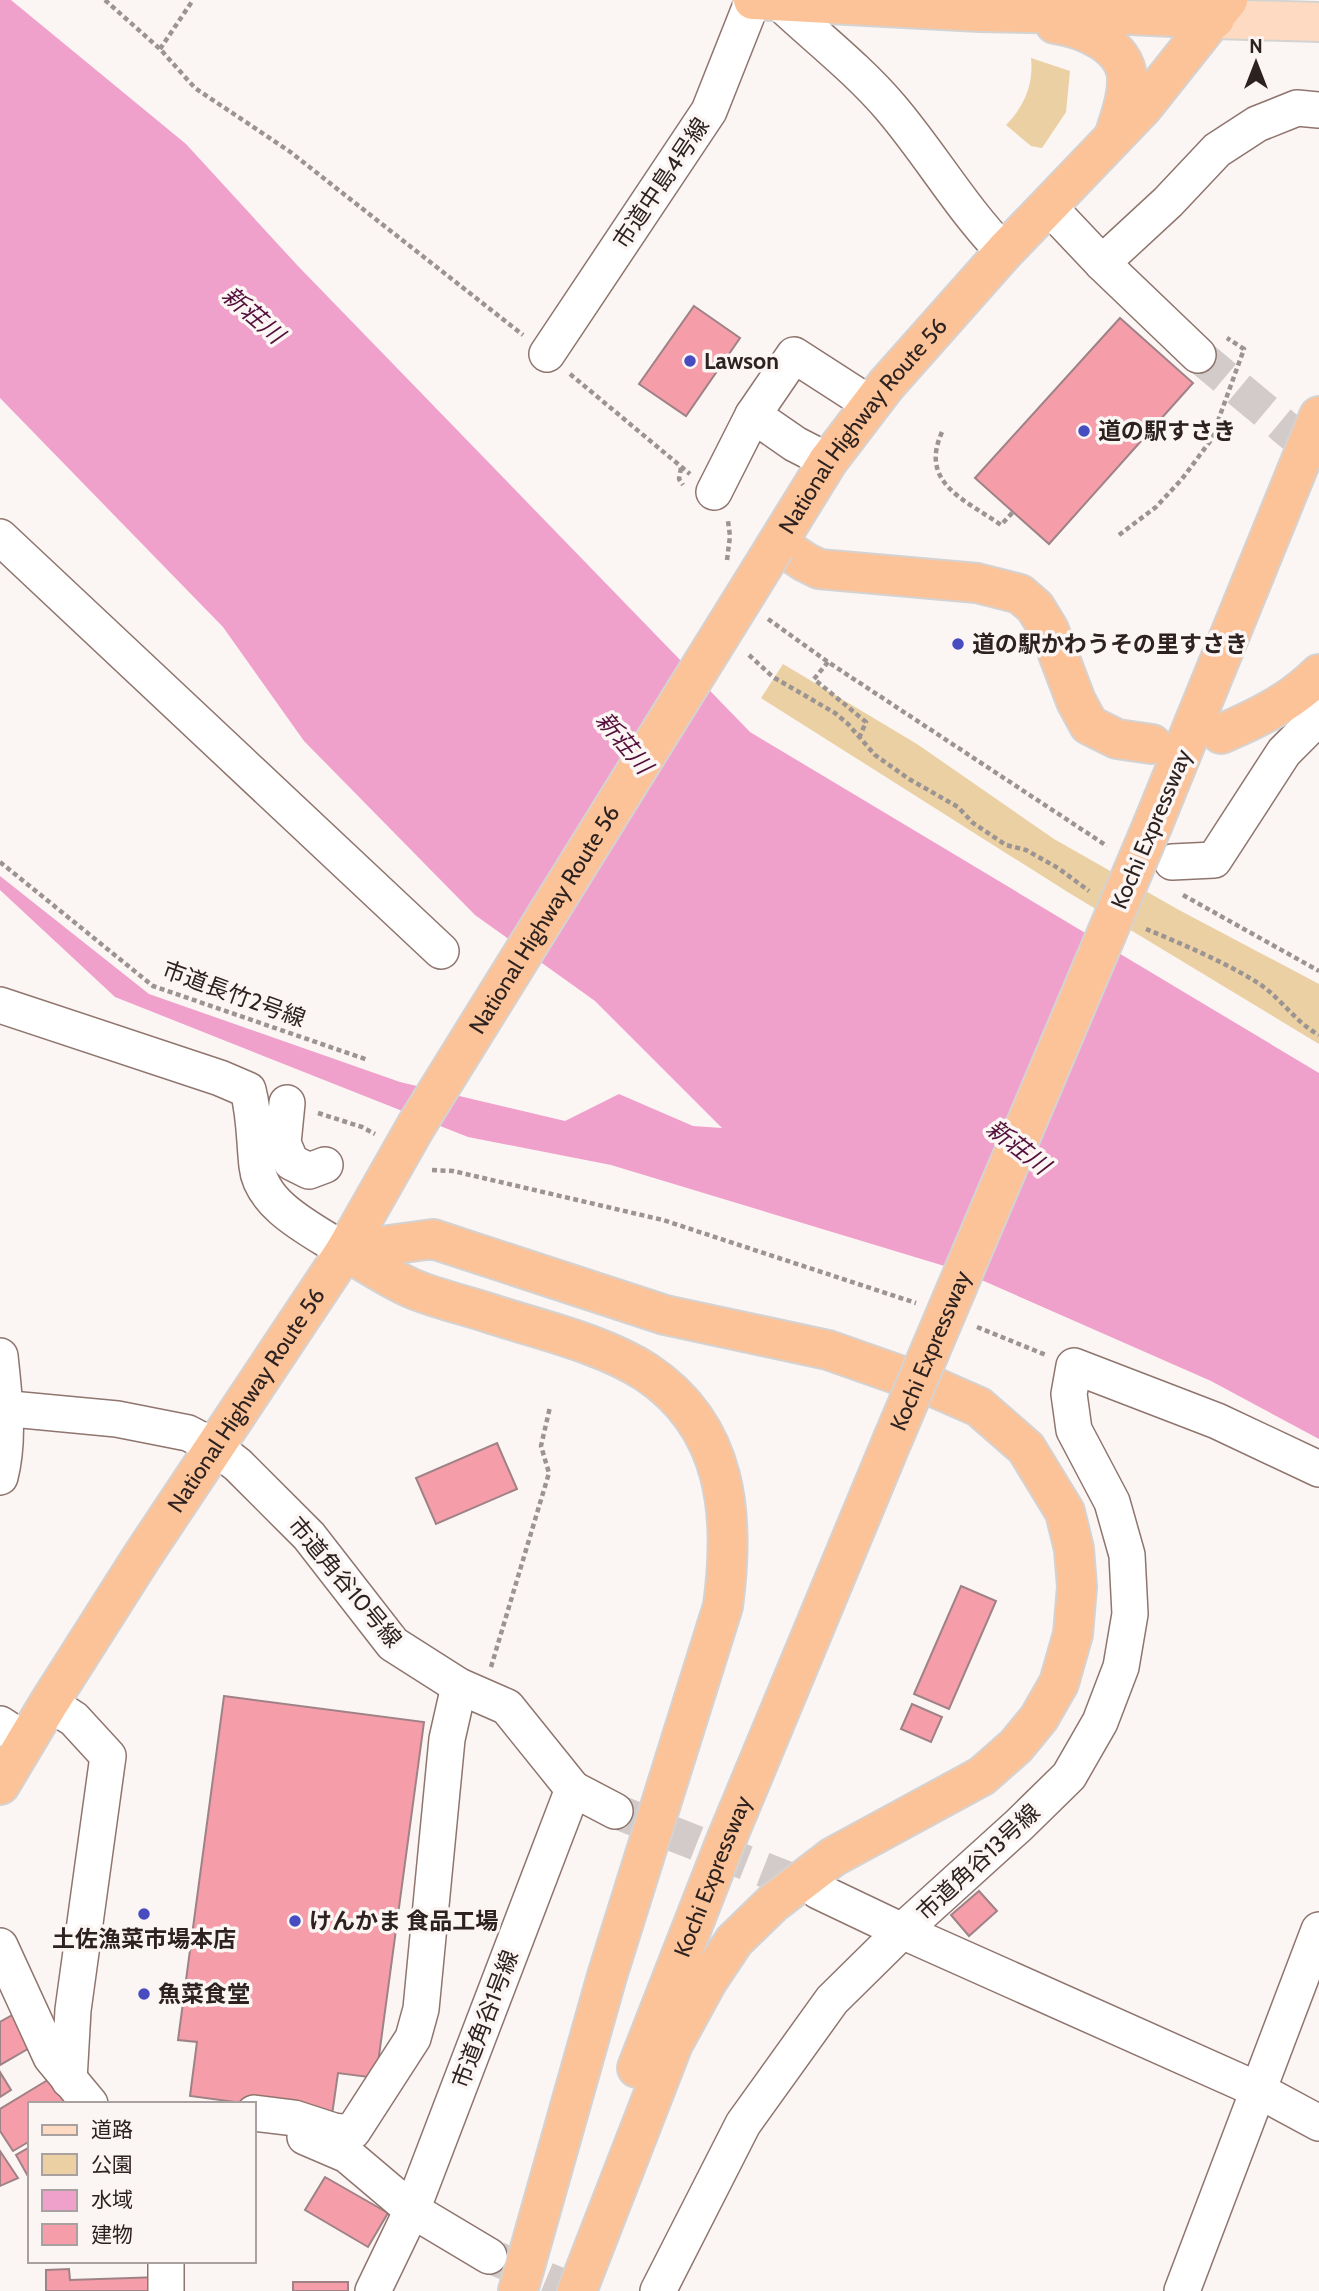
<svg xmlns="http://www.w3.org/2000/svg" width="1319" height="2291" font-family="Cabin,'Noto Sans JP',sans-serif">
	<rect width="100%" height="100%" fill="#fbf5f4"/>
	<g fill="#ead0a3">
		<path d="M1031,58L1070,71L1066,112L1042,148L1031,146L1006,125C1024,107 1034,84 1031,58Z"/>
		<polygon points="783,664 917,744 1054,839 1179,910 1319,984 1319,1044 1066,891 761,698"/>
	</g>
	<polygon fill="#f0a1cb" points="0,0 11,0 186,144 297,265 750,732 1319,1073 1319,1439 1211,1381 961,1271 611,1165 468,1137 115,997 0,890 0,876 149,994 400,1082 565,1121 619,1094 693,1126 722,1128 595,1001 475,915 304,741 223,627 0,398"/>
	<g fill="#f59da9" stroke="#9f8286" stroke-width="2">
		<polygon points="694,306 740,338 686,416 639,384"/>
		<polygon points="1120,318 1193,383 1049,544 975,478"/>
		<polygon points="497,1443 517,1489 436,1524 416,1478"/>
		<polygon points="961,1586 996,1601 949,1709 914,1694"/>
		<polygon points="224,1696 424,1722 376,2078 338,2073 332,2115 190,2096 197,2042 178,2040"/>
		<polygon points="912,1704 942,1717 931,1742 901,1729"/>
		<polygon points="979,1891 997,1911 969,1936 951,1915"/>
		<polygon points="14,2014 33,2046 0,2065 0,2022"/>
		<polygon points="0,2072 11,2090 0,2097"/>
		<polygon points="51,2078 68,2104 30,2104 30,2141 13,2151 0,2131 0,2109"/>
		<polygon points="30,2147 30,2180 16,2155"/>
		<polygon points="0,2151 18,2178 0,2186"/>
		<polygon points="325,2177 388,2213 368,2247 305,2210"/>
		<polygon points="69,2269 70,2280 160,2277 161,2291 46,2291 46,2270"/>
		<rect x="293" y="2282" width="55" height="9"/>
	</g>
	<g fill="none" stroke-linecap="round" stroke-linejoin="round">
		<g stroke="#d2cbc9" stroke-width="35" stroke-dasharray="35 18" stroke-linecap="butt">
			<polyline points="1198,355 1319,456"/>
			<polyline points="615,1811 818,1891"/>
			<polyline points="497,2259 574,2291"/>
		</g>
		<g stroke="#8f756e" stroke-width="38">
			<g id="minor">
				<path d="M778,1C815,36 858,69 891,108C931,155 961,208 1004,252"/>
				<polyline points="1049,207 1102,263 1198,355"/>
				<polyline points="1102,263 1168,202 1217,150 1257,124 1297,108 1319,110"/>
				<polyline points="547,354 709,111 753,0"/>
				<polyline points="828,461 795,444 753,415 794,355 870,404"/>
				<polyline points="714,492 753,415"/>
				<polyline points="0,537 441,951"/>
				<polyline points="1172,862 1214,860 1284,752 1319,717"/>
				<path d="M0,1005L220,1078L248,1090C255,1117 254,1138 257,1166C261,1207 315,1231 345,1251"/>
				<polyline points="287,1103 283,1143 291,1162 309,1171 325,1165"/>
				<path d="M0,1356C4,1395 10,1438 0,1477"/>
				<polyline points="0,1408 117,1419 188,1433 215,1447 238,1465 309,1536 393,1644 459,1686 507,1707 573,1789"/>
				<polyline points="1319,1469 1217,1421 1074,1366 1069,1394 1074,1430 1112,1502 1127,1555 1130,1614 1121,1667 1100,1722 1069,1776 1019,1825 902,1931 1256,2089 1319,2123"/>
				<polyline points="49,1703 74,1719 108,1756 73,2010 69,2080"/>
				<polyline points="0,1724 26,1741"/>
				<polyline points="0,1946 51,2057 90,2104"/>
				<polyline points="254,2113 294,2118 337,2132 353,2131 413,2038 421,2009 447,1739 459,1686"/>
				<polyline points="305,2137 347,2155 412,2210 489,2256"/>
				<polyline points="166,2261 166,2291"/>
				<polyline points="373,2291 412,2210 573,1789 615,1811"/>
				<polyline points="658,2291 743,2124 832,2000 902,1931 818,1891"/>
				<polyline points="1182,2291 1319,1930"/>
			</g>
		</g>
		<g stroke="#d5d3d2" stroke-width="42">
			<polyline id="major" points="1215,19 1319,22"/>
		</g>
		<g stroke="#d5d3d2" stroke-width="42">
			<g id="highway">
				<polyline points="753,0 980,12 1131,15 1215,19"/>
				<path d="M1055,24C1082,28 1124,44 1127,77C1128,97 1120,117 1114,137"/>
				<polyline points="778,544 805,562 819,569 977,583 1020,594 1035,607 1049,630 1076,701 1089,725 1117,739 1152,744"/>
				<path id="s1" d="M775,547L828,461L886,385L1004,252L1143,107L1228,0"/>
				<path d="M1221,734C1258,718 1291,702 1319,674"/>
				<polyline points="1153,824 1319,416"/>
				<polyline points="345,1251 433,1239 665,1315 828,1350 936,1388 979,1407 1026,1448 1065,1512 1074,1549 1077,1587 1073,1634 1059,1683 1039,1718 1016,1746 982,1776 833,1857 773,1903 734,1941 708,1980 673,2044 577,2291"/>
				<path d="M345,1251C367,1263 388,1278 411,1288C436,1299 465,1305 492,1314C541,1330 603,1344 646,1372C729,1427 735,1517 723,1606L607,1976L518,2291"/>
				<path id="s2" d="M0,1785L49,1703L141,1558L345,1251L416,1126"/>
				<path id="s3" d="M637,2068L725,1843L892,1441"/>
			</g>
		</g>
		<g stroke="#9c9492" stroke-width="4.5" stroke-dasharray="5 3.5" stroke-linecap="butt">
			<polyline points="105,0 160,49 195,88 289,151 523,335"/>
			<polyline points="160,49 193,0"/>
			<polyline points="570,374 690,474"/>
			<path d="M942,432C919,483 964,499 1001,525L1013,512"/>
			<polyline points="681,468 679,479 683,485"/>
			<polyline points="1119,535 1156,507 1182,479 1211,440 1244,349 1227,338"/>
			<polyline points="727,560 730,536 728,521"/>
			<polyline points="768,619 828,662 1107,846"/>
			<polyline points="749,655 773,677 835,713 848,724 875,755 909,779 958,807 973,823 1006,845 1026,850 1058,868 1089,891"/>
			<polyline points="828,662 814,679 866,722 859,738"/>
			<polyline points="0,862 153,986 368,1060"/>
			<polyline points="1183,895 1319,971"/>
			<path d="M1146,929C1182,944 1225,962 1258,983C1281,998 1295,1022 1319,1035"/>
			<polyline points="318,1113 362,1127 375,1134"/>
			<polyline points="432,1170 453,1171 663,1220 916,1303"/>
			<polyline points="977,1327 1046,1355"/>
			<polyline points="491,1667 549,1473 541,1446 550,1407"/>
		</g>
		<use href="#minor" stroke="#fff" stroke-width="35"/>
		<use href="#major" stroke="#fddac1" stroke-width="38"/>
		<use href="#highway" stroke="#fcc298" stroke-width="38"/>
		<g stroke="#d5d3d2" stroke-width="42" stroke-linecap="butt">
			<g id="highway-bridge">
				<path id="s4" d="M416,1126L775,547"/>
				<path id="s5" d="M892,1441L1153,824"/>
			</g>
		</g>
		<use href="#highway-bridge" stroke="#fcc298" stroke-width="38"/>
	</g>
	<g fill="#474cc1" stroke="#fbf5f4" stroke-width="2.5">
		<circle cx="690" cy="361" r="7"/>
		<circle cx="1084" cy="431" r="7"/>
		<circle cx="958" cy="644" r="7"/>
		<circle cx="144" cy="1914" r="7"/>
		<circle cx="295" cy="1921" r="7"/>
		<circle cx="144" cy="1994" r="7"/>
	</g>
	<g text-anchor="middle" stroke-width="7" stroke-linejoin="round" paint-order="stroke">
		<g font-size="23" fill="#2d221f" stroke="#fbf5f4">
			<text transform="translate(661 183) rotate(-56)" y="8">市道中島4号線</text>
			<text dy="8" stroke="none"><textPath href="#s1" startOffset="150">National Highway Route 56</textPath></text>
			<text transform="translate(1151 829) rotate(-67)" y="8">Kochi Expressway</text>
			<text dy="8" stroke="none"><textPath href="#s4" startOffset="243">National Highway Route 56</textPath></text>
			<text transform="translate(234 994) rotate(20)" y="8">市道長竹2号線</text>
			<text dy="8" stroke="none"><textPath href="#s5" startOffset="98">Kochi Expressway</textPath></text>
			<text dy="8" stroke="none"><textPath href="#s2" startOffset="457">National Highway Route 56</textPath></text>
			<text transform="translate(345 1582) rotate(50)" y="8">市道角谷10号線</text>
			<text transform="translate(978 1862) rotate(-43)" y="8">市道角谷13号線</text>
			<text dy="8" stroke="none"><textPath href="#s3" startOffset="206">Kochi Expressway</textPath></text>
			<text transform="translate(485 2019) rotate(-69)" y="8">市道角谷1号線</text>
		</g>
		<g font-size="23" font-weight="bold" fill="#2d221f" stroke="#fbf5f4" text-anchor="start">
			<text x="704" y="369">Lawson</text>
			<text x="1098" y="439">道の駅すさき</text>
			<text x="972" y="652">道の駅かわうその里すさき</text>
			<text x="309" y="1929">けんかま 食品工場</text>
			<text x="144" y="1947" text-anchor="middle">土佐漁菜市場本店</text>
			<text x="158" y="2002">魚菜食堂</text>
		</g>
		<g font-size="24" font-style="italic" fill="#530f3a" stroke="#fbf5f4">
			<text transform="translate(253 315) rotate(41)" y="8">新荘川</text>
			<text transform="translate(624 743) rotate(50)" y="8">新荘川</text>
			<text transform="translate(1018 1147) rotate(38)" y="8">新荘川</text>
		</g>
	</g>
	<rect x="28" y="2102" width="228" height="161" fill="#fbf5f4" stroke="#a9a19f" stroke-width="2"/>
	<rect x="42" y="2125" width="35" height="10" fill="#fddac1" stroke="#a9a19f" stroke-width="2"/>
	<text x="91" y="2137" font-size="21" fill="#2d221f">道路</text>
	<rect x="42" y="2154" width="35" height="21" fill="#ead0a3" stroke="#a9a19f" stroke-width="2"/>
	<text x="91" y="2172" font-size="21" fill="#2d221f">公園</text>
	<rect x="42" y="2190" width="35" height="21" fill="#f0a1cb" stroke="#a9a19f" stroke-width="2"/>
	<text x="91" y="2207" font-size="21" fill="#2d221f">水域</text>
	<rect x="42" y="2224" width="35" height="21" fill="#f59da9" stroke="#a9a19f" stroke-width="2"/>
	<text x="91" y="2242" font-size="21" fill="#2d221f">建物</text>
	<g transform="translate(1256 63)" stroke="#fbf5f4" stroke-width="5" paint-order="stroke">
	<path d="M0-5L12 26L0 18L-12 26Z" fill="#2d221f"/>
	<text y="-10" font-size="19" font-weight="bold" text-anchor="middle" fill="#2d221f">N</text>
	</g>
</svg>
